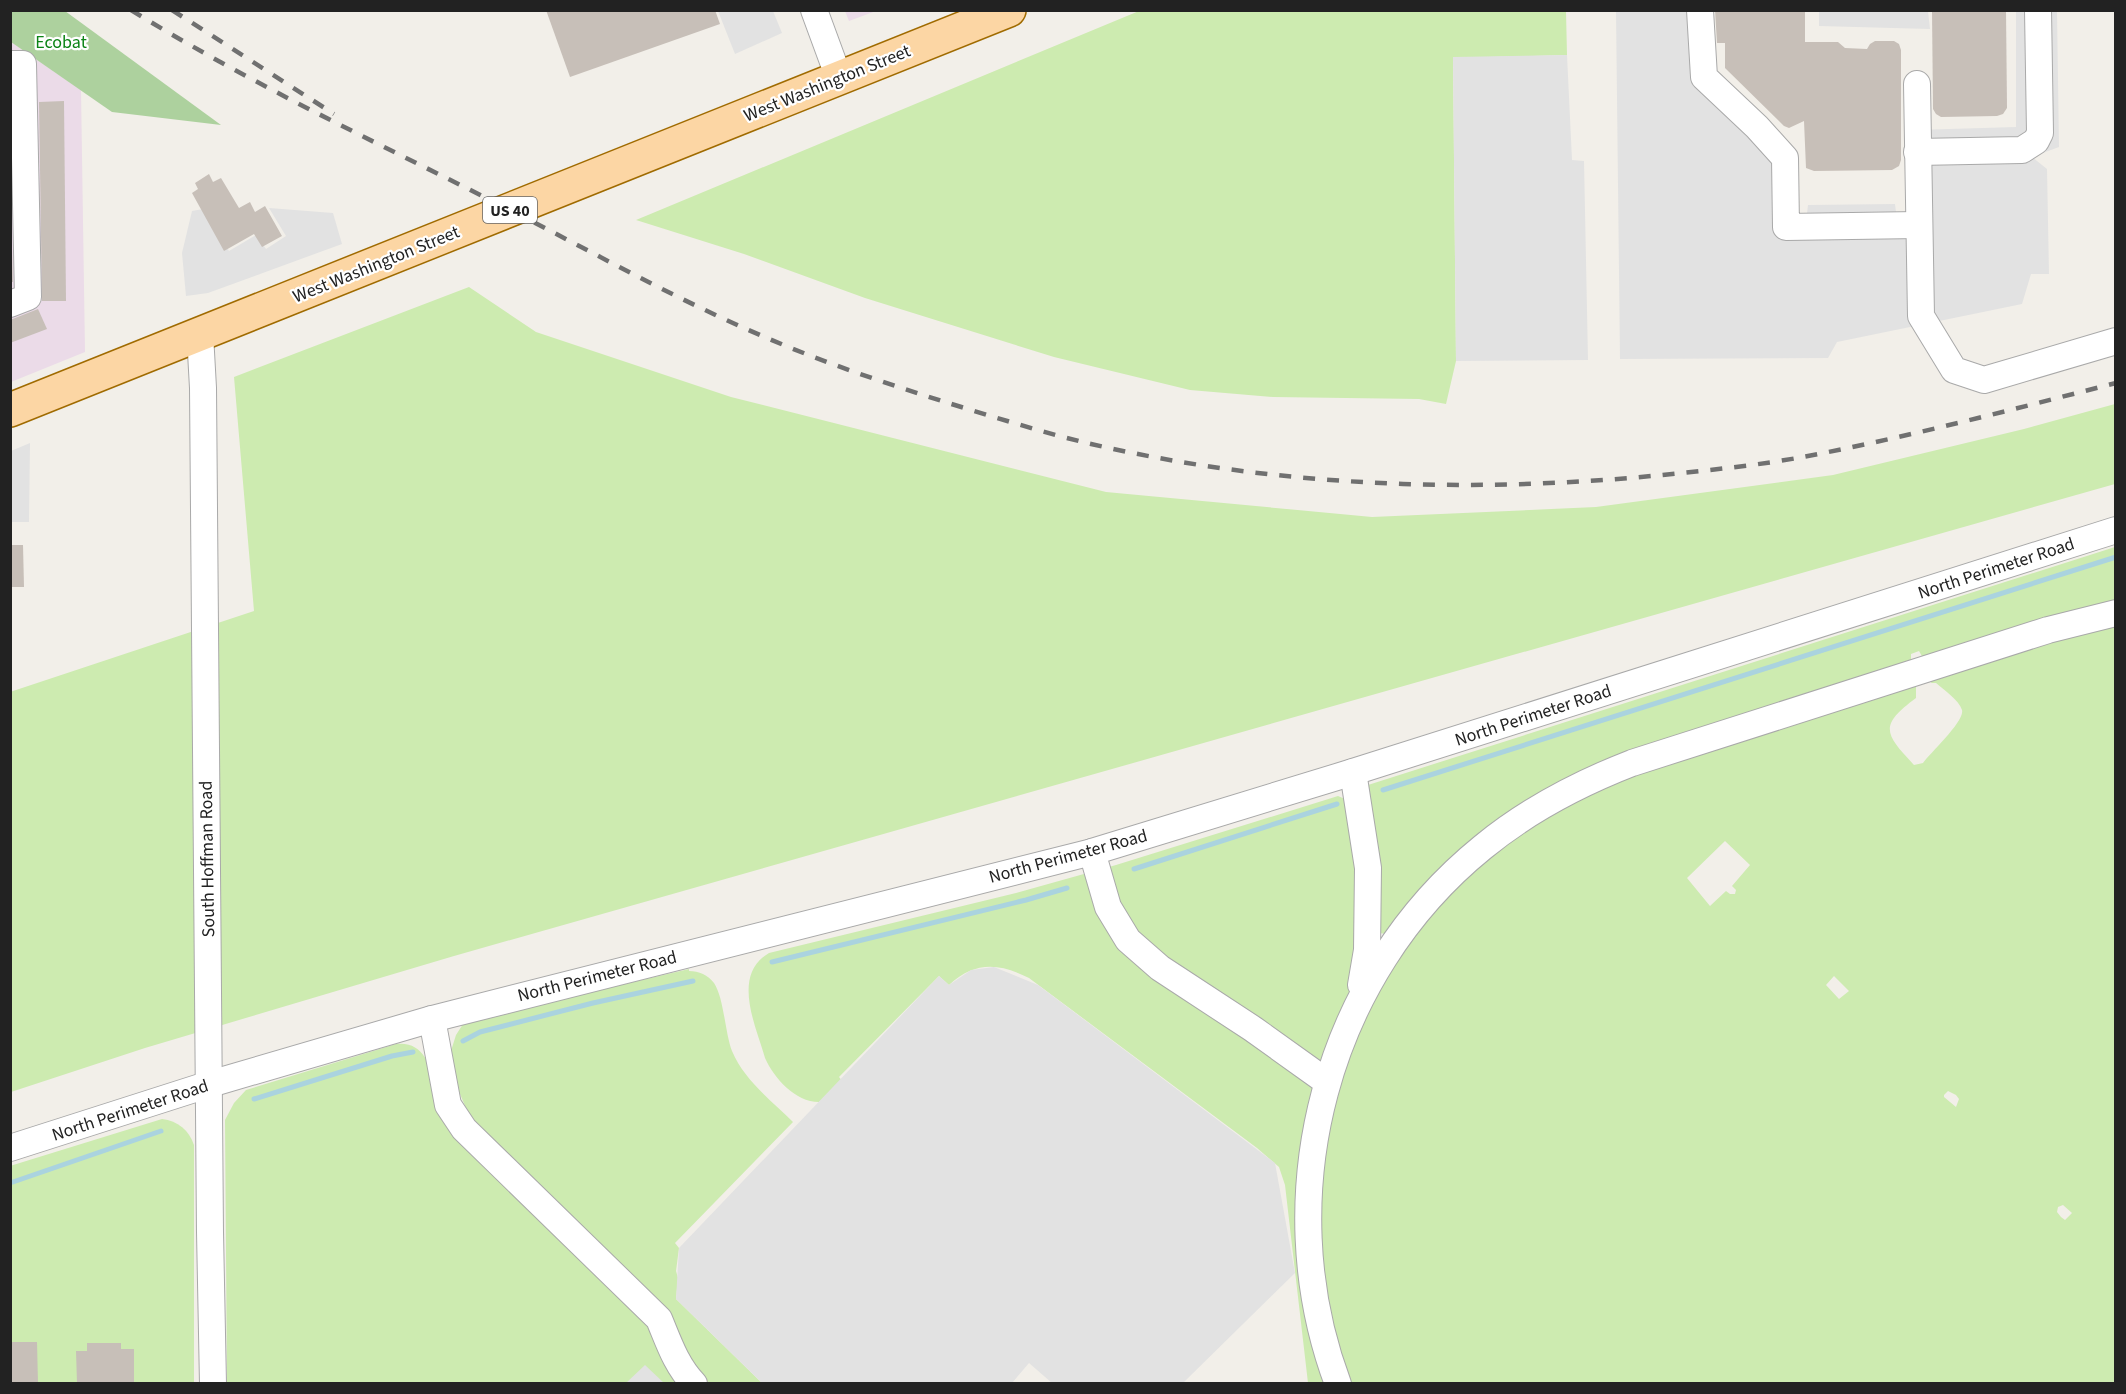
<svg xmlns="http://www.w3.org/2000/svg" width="2126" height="1394" font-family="'Source Sans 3',sans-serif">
	<rect width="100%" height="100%" fill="#f2efe9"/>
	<g fill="#ebdbe8">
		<polygon points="845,11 845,10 876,11 849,21"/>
		<polygon points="11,42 81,90 85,352 11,382"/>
	</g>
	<g fill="#cdebb0" fill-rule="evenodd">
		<polygon points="1139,11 1566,11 1567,55 1453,58 1456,361 1446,404 1419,399 1273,397 1190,390 1054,357 865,298 744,254 636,220"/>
		<polygon points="469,287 536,332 731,397 1106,492 1372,517 1596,507 1833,475 2024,429 2115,404 2115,484 454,956 145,1048 11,1092 10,692 254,611 234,377"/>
		<polygon points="2115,547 2115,604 1923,658 1919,651 1911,654 1911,663 1605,764 1387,934 1378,933 1368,785"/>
		<path d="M2115,624V1383L1348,1384L1337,1350L1319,1251L1323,1140L1355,1031L1420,922L1515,834L1604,785L1914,685L1916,686V698C1878,726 1885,734 1914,765L1923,763C1930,753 1965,721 1962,710C1959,700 1944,690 1936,683H1931L1932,680L2066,636ZM1725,841L1750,865L1732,886L1736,890L1735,894H1730L1726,891L1710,906L1687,878ZM1834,976L1849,991L1839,999L1826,985ZM1948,1091L1956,1095L1959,1099L1956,1107L1944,1097V1095ZM2063,1205L2072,1213L2065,1220L2061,1217L2057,1212L2058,1207Z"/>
		<path d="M1338,796L1345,799L1362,871L1351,987L1327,1048L1313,1092L1303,1145L1328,1383H1308L1285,1185L1279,1167L1257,1148L1029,978C999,963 975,961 949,985L939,976L839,1077L843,1082L819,1102C795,1102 774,1078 765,1058C756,1026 731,975 769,953L1016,893L1116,865Z"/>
		<path d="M689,969V971C699,971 708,975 714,983C724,998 725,1033 732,1051C744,1080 772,1101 793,1122L675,1243L679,1248L676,1271L678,1278L676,1299L762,1383H710L707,1381L687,1355L511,1157L469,1115L457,1087L450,1054L456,1035L463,1024L556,1000Z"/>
		<path d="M396,1044C423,1041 429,1064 436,1084L648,1325L681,1383H227L225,1120L234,1103L246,1090Z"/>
		<path d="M162,1119C178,1121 189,1130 194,1145V1383H11L10,1166Z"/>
	</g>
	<polygon fill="#add19e" points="11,11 65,11 221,125 112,112 11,42"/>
	<g fill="#e2e2e2">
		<polygon points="718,11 773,11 782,33 735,54"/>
		<polygon points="1616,11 1704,11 1704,64 1794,153 1790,219 1806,222 1808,205 1895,204 1897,220 1918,219 1915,130 2016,127 2016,11 2057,11 2059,147 2032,157 2047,169 2049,274 2031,274 2022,304 1837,342 1828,358 1620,359"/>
		<polygon points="1819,11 1928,11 1930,29 1819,26"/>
		<polygon points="1567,55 1572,160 1584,161 1588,360 1456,361 1453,57"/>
		<polygon points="269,208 333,213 342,244 208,293 186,296 182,253 192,211 203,209 229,251 256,235 266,249 286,236"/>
		<polygon points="30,443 29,522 11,522 11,451"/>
		<polygon points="994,967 1038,985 1275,1163 1295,1273 1183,1383 1052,1383 1029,1363 1012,1383 762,1383 676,1299 679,1248 939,976 949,985 971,970"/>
		<polygon points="645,1365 664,1383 626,1383"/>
	</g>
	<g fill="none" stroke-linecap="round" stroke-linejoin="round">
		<g stroke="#aad3df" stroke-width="5">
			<polyline points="1383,790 2116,557"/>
			<polyline points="1134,869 1337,804"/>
			<polyline points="772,962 1026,900 1067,888"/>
			<polyline points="463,1041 480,1032 593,1003 693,981"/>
			<polyline points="254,1099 392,1056 413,1052"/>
			<polyline points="10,1183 161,1131"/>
		</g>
	</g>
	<g fill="#c7bfb8">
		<polygon points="546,10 715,10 720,24 570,77"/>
		<polygon points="1715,10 1805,10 1805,42 1838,42 1845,48 1867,49 1870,44 1875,41 1894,41 1899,44 1901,50 1901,160 1899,166 1892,170 1814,171 1806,168 1804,121 1789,128 1784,126 1725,68 1725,43 1717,43"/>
		<polygon points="1932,10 2006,10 2007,108 2003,114 1997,116 1941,117 1936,114 1933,109"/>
		<polygon points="64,101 66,301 42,301 39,102"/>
		<polygon points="209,174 213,182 221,178 239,208 250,202 255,212 265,206 282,236 262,247 254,234 224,251 192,193 198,189 195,183"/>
		<polygon points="10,181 13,282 10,282"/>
		<polygon points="38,309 47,329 10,343 10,320"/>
		<polygon points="10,545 23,545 24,587 10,587"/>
		<polygon points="10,1342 37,1342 38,1383 10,1383"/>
		<polygon points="87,1343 121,1343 121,1349 134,1349 134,1383 77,1383 76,1351 87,1351"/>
	</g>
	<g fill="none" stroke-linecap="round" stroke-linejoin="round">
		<g stroke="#a9a9a9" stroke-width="28">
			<g id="minor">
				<polyline points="814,10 839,78"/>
				<polyline points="1700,10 1704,77 1757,127 1785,158 1786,227 1918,225"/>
				<polyline points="10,64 23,64 28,297 10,304"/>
				<polyline points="1917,84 1921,316 1954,370 1984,380 2116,341"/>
				<polyline points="1917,152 2022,150 2036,141 2040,133 2038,10"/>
				<polyline points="200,334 203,388 210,1232 213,1384"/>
				<polyline points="1353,772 1368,868 1367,950 1361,985"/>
				<polyline points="1092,852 1108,907 1128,940 1160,968 1253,1029 1327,1082"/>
				<path d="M432,1019L448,1105L464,1129L659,1319C669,1343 676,1365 694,1384"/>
				<polyline points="10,1148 210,1084 432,1019 1092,852 1353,772 2116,530"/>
				<path d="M1338,1384C1267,1195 1326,974 1483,847C1528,810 1578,784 1632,763L2048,630L2116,613"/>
			</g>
		</g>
		<g stroke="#a06b00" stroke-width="36">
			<polyline id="major" points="10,410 1009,10"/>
		</g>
		<use href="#minor" stroke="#fff" stroke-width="26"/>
		<use href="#major" stroke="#fcd6a4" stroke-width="33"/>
		<g stroke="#707070" stroke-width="4.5" stroke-dasharray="12 12" stroke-linecap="butt">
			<path d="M131,10C251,84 378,143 504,207C591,251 677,300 767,338C825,363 885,383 945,402C991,416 1041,432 1087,443C1274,487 1471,494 1662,475C1711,470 1761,465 1808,456C1912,436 2014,409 2116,383"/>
			<polyline points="172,10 334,114"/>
		</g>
	</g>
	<g text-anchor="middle" stroke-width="4.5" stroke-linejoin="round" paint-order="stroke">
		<rect fill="#fff" stroke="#646464" stroke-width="1.5" x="483" y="197" width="54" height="26" rx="4.5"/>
		<g font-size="16" font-weight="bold" fill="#222">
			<text x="510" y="216">US 40</text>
		</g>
		<g font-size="18" fill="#0c8416" stroke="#fff">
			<text x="61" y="48">Ecobat</text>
		</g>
		<g font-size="18" fill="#222" stroke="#fff">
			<text transform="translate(827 83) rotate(-22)" y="6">West Washington Street</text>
			<text transform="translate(376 264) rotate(-22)" y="6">West Washington Street</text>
			<text transform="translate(1996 568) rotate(-18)" y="6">North Perimeter Road</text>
			<text transform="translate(1533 715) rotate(-18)" y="6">North Perimeter Road</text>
			<text transform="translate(1068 856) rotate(-15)" y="6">North Perimeter Road</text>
			<text transform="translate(207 859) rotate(-91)" y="6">South Hoffman Road</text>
			<text transform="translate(597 976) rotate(-14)" y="6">North Perimeter Road</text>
			<text transform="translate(130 1110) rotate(-18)" y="6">North Perimeter Road</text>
		</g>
	</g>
	<rect width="2126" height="1394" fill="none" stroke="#222222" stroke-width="24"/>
</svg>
